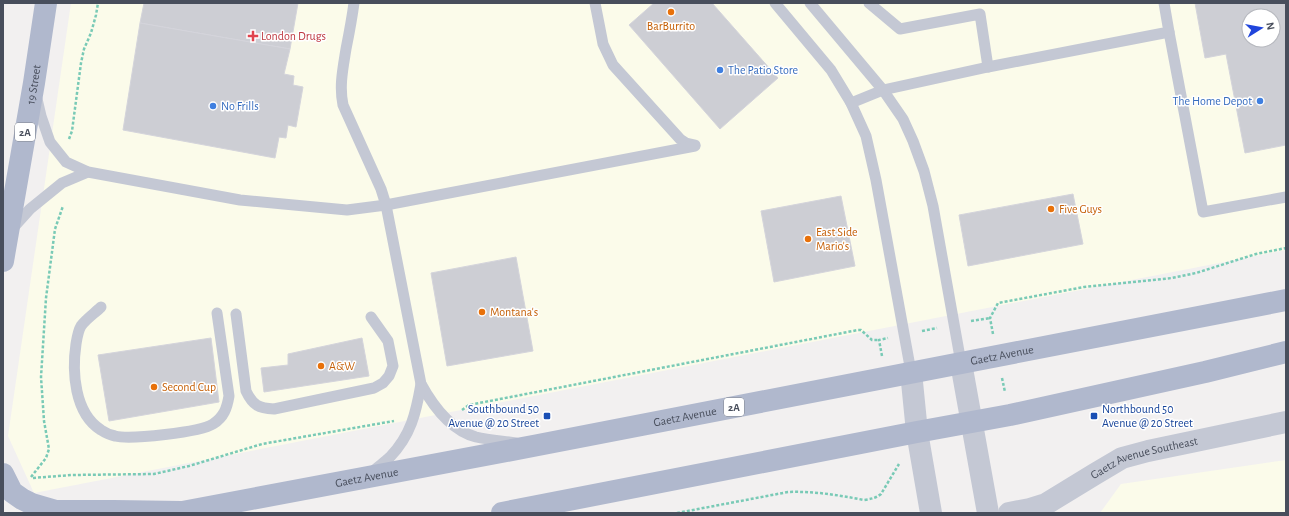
<svg xmlns="http://www.w3.org/2000/svg" width="1289" height="516" font-family="'Alegreya Sans',sans-serif">
	<rect width="100%" height="100%" fill="#f2f0f0"/>
	<g fill="#fbfbea" fill-rule="evenodd">
		<path d="M71,3H1286V250L34,493L8,436ZM1249,16H1273V40H1249Z"/>
		<polygon points="1286,460 1286,513 1100,513 1121,484"/>
	</g>
	<g fill="#cdced4" stroke="#d4d4db" fill-rule="evenodd">
		<polygon points="144,3 298,3 290,49 140,23"/>
		<polygon points="654,3 712,3 778,78 720,129 629,25"/>
		<path d="M1195,3H1286V145L1245,153L1226,54L1205,58ZM1249,16H1273V40H1249Z"/>
		<polygon points="140,23 290,49 284,74 294,76 293,85 303,87 296,127 288,125 286,138 279,137 275,158 123,130"/>
		<polygon points="1073,194 1083,244 968,266 959,215"/>
		<polygon points="841,196 855,266 774,282 761,211"/>
		<polygon points="516,257 533,351 447,366 431,273"/>
		<polygon points="211,338 219,402 109,421 98,355"/>
		<polygon points="362,338 369,376 264,392 261,368 288,365 288,354"/>
	</g>
	<g fill="none" stroke-linecap="round" stroke-linejoin="round">
		<g stroke="#79cab6" stroke-width="2.5" stroke-dasharray="3 2" stroke-linecap="butt">
			<polyline points="69,139 72,131 81,63 84,49 91,33 96,15 98,3"/>
			<polyline points="971,321 990,318"/>
			<polyline points="922,331 937,328"/>
			<polyline points="993,334 990,318 998,303 1084,287 1172,278 1196,273 1256,254 1286,248"/>
			<polyline points="882,356 879,340 888,338"/>
			<polyline points="1002,378 1005,392"/>
			<polyline points="462,410 469,405 858,330 861,330 872,340 879,340"/>
			<polyline points="31,477 46,458 49,449 44,421 41,377 46,298 55,229 63,206"/>
			<polyline points="33,478 71,475 154,474 189,466 262,444 394,421"/>
			<path d="M677,513L788,492C814,491 838,495 864,500C871,499 876,498 881,494L899,464"/>
		</g>
		<g stroke="#c4c8d4" stroke-width="11">
			<path d="M354,3C352,18 349,34 346,49C343,68 339,86 343,105L381,189L386,205L421,384C433,406 450,430 476,437C489,440 503,441 516,443"/>
			<polyline points="595,3 603,44 613,65 680,139 686,143 695,145"/>
			<polyline points="775,3 831,70 851,103 866,136 876,180 911,372"/>
			<polyline points="810,3 883,90 903,119 913,141 924,171 933,206 961,363"/>
			<polyline points="869,3 900,29 980,14 988,67"/>
			<polyline points="1169,32 1203,212 1286,197"/>
			<polyline points="37,99 41,116 50,142 66,162 88,172 240,200 347,210 386,205 695,146"/>
			<polyline points="851,103 883,90 988,67 1169,32 1164,3"/>
			<polyline points="12,229 30,209 62,183 88,172"/>
			<path d="M101,307C95,313 86,319 81,326C78,331 77,338 76,344C72,371 74,413 101,430C104,432 110,435 115,436C130,440 201,432 213,424C224,417 227,408 229,396L217,313"/>
			<path d="M236,314L246,391C253,406 259,408 274,409L374,388L383,383L389,376L393,366L388,341L371,317"/>
			<path d="M371,473C377,467 384,463 390,457C411,435 416,413 421,384"/>
		</g>
		<g stroke="#c4c8d4" stroke-width="22">
			<polyline points="961,363 988,513"/>
			<polyline points="911,372 917,432 931,513"/>
			<path id="s1" d="M1009,513L1030,509L1046,504L1095,474L1122,458L1148,451L1286,422"/>
		</g>
		<g stroke="#b0b8cd" stroke-width="22">
			<path id="s2" d="M3,261L34,83L46,3"/>
			<polyline points="3,474 12,492 22,499 32,504 56,511 114,511 181,512"/>
			<path id="s3" d="M177,513L533,446L1286,300"/>
			<polyline points="502,513 917,432 1010,415 1205,372 1286,352"/>
		</g>
	</g>
	<g fill="#e8710a" stroke="#fff" stroke-width="1.5">
		<circle cx="671" cy="12" r="4"/>
		<circle cx="1051" cy="209" r="4"/>
		<circle cx="808" cy="239" r="4"/>
		<circle cx="482" cy="312" r="4"/>
		<circle cx="321" cy="366" r="4"/>
		<circle cx="154" cy="387" r="4"/>
	</g>
	<path fill="#e0444e" stroke="#fff" stroke-width="1.5" d="M251 30h4v4h4v4h-4v4h-4v-4h-4v-4h4z"/>
	<g fill="#3f7fe0" stroke="#fff" stroke-width="1.5">
		<circle cx="720" cy="70" r="4"/>
		<circle cx="1260" cy="101" r="4"/>
		<circle cx="213" cy="106" r="4"/>
	</g>
	<g fill="#1a4fb4" stroke="#fff" stroke-width="1.5">
		<rect x="543" y="412" width="8" height="8" rx="2"/>
		<rect x="1090" y="412" width="8" height="8" rx="2"/>
	</g>
	<g text-anchor="middle" stroke-width="3" stroke-linejoin="round" paint-order="stroke">
		<g fill="#fff" stroke="#7f838d" stroke-width="1">
			<rect x="15" y="123" width="20" height="18" rx="3"/>
			<rect x="724" y="398" width="20" height="18" rx="3"/>
		</g>
		<g font-size="11" font-weight="bold" fill="#484e5c">
			<text x="25" y="136">2A</text>
			<text x="734" y="411">2A</text>
		</g>
		<g font-size="12" fill="#c56008" stroke="#fff" text-anchor="start">
			<text x="671" y="30" text-anchor="middle">BarBurrito</text>
			<text x="1059" y="213">Five Guys</text>
			<text x="816" y="236">East Side<tspan x="816" dy="14">Mario's</tspan></text>
			<text x="490" y="316">Montana's</text>
			<text x="329" y="370">A&amp;W</text>
			<text x="162" y="391">Second Cup</text>
		</g>
		<g font-size="12" fill="#be3a42" stroke="#fff" text-anchor="start">
			<text x="261" y="40">London Drugs</text>
		</g>
		<g font-size="12" fill="#366cbe" stroke="#fff" text-anchor="start">
			<text x="728" y="74">The Patio Store</text>
			<text x="1252" y="105" text-anchor="end">The Home Depot</text>
			<text x="221" y="110">No Frills</text>
		</g>
		<g font-size="12" fill="#484e5c" stroke="#fff">
			<text dy="4" stroke="none"><textPath href="#s2" startOffset="179">19 Street</textPath></text>
			<text dy="4" stroke="none"><textPath href="#s3" startOffset="840">Gaetz Avenue</textPath></text>
			<text dy="4" stroke="none"><textPath href="#s3" startOffset="517">Gaetz Avenue</textPath></text>
			<text dy="4" stroke="none"><textPath href="#s1" startOffset="148">Gaetz Avenue Southeast</textPath></text>
			<text dy="4" stroke="none"><textPath href="#s3" startOffset="193">Gaetz Avenue</textPath></text>
		</g>
		<g font-size="12" fill="#164399" stroke="#fff" text-anchor="end">
			<text x="539" y="413">Southbound 50<tspan x="539" dy="14">Avenue @ 20 Street</tspan></text>
			<text x="1102" y="413" text-anchor="start">Northbound 50<tspan x="1102" dy="14">Avenue @ 20 Street</tspan></text>
		</g>
	</g>
	<rect width="1289" height="516" fill="none" stroke="#484e5c" stroke-width="8"/>
	<g transform="translate(1261 28) rotate(79)"><circle r="19" fill="#ffffff" stroke="#b6b8be"/>
	<path d="M0-3L7 15L0 10L-7 15Z" fill="#2045dc"/>
	<text y="-6" font-size="11" font-weight="bold" text-anchor="middle" fill="#484e5c">N</text>
	</g>
</svg>
